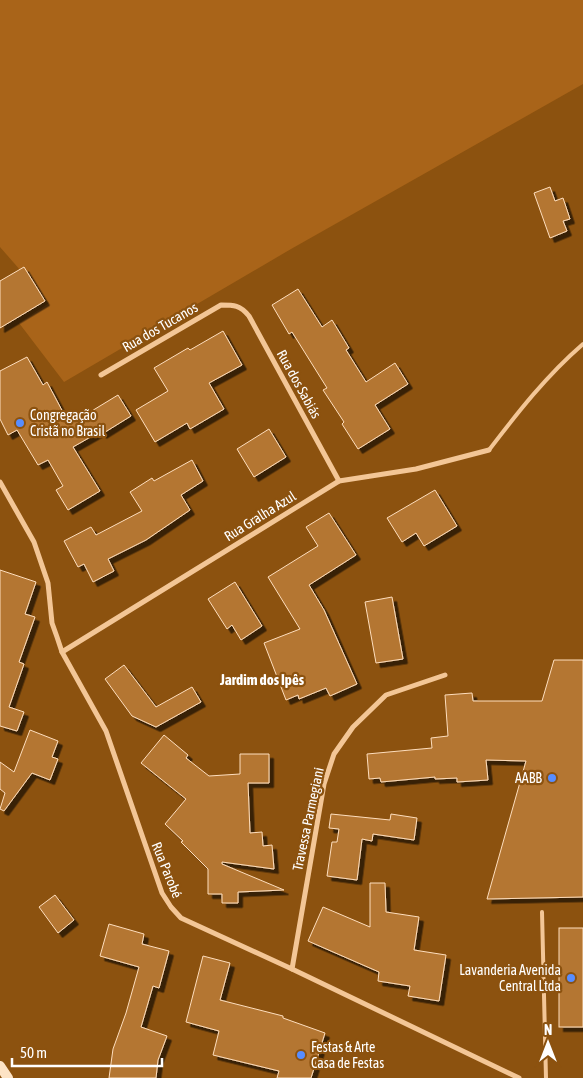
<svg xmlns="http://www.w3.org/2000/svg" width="583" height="1078" font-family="'Asap Condensed',sans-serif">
	<defs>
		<filter id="shadow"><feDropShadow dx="4.5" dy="4.5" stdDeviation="0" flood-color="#0009"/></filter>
	</defs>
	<rect width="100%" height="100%" fill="#8c520f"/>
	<polygon fill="#a96419" points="0,0 583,0 583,84 291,249 64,382 19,323 49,303 0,247"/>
	<g fill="#b47633" stroke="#fedebd" filter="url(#shadow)">
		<polygon points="550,187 555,201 563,198 570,219 563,221 567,231 550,238 534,193"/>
		<polygon points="24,267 45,301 0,328 0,281"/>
		<polygon points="298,289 322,327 332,320 349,348 346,350 366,382 395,363 408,384 375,405 390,429 358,449 342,424 344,422 323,390 327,388 292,332 289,334 272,305"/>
		<polygon points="223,331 242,365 209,383 224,409 190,429 187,423 155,442 136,410 168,391 154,368 188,348 190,350"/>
		<polygon points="27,357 43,385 47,382 65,416 68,414 72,423 118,395 131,416 102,434 101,431 73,447 100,491 68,510 56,490 63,486 48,460 38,465 17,430 8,435 0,419 0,371"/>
		<polygon points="269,429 286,457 254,477 237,449"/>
		<polygon points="192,460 203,481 181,495 190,510 146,540 108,559 114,571 93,582 84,564 78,567 64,541 91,527 96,535 142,511 130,492 152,478 154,481"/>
		<polygon points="435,490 457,526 424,546 416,533 402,542 387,518"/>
		<polygon points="329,513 356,555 309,585 324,610 357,684 330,696 326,688 299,699 298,695 286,700 264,643 300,629 268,577 318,546 306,527"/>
		<polygon points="0,570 36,582 25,614 35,617 19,662 24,664 9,707 24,712 17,731 0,726"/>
		<polygon points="235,582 262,626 241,640 232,625 227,629 208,599"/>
		<polygon points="392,597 403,659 376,663 365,602"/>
		<polygon points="554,660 583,660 583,897 487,899 526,761 486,760 488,780 457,782 457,778 435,779 435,777 381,782 380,778 369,779 367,754 432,748 431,738 448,736 445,695 472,693 473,701 542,701"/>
		<polygon points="124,665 156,707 192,687 201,702 156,727 132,716 105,679"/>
		<polygon points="30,730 58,741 52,757 58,759 50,780 32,773 4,811 0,809 5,793 0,789 0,762 14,772"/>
		<polygon points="164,735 188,755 186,758 209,776 240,774 240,754 269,754 269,783 248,783 250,833 262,832 263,846 272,845 274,869 222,862 222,864 284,890 238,892 238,903 222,903 222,894 208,894 208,869 181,842 183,841 165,824 186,799 141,763"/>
		<polygon points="331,814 390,820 391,814 417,818 414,840 373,834 372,841 362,839 357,880 327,876 332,842 337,842 339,829 329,828"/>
		<polygon points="370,883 385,883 386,912 419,917 414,950 446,955 439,1001 408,996 410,986 378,981 379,972 308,941 323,907 370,927"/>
		<polygon points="55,895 74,920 58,933 39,907"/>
		<polygon points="109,924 144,934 142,944 169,951 159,988 153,986 141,1027 167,1036 158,1060 156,1078 109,1078 113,1049 126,1013 139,967 100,956"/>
		<rect x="559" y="928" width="24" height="99"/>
		<polygon points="203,956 230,963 220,1000 283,1016 283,1018 325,1033 311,1078 277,1078 279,1071 213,1055 219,1031 186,1022"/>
	</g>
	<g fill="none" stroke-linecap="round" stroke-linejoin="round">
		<g stroke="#f3c696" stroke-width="4">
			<path d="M489,450C518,412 547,375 583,344"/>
			<polyline points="542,912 546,1078"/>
		</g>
		<g stroke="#f3c696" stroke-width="5">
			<path d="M101,375L221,305C234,305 240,305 249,316L339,481"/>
			<polyline points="0,482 34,542 48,583 52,623 57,637 62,652 106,731 162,893 171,907 181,918 292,969 519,1078"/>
			<polyline points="62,652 339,481 416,469 489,450"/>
			<polyline points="292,969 324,784 334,754 353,727 386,695 445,675"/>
		</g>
		<polyline stroke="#fde3c5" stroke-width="10" points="0,1066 8,1078"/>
	</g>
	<g fill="#578dff" stroke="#8c520f" stroke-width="2">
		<circle cx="20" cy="423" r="5"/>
		<circle cx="552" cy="778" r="5"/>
		<circle cx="571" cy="978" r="5"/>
		<circle cx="301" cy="1055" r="5"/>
	</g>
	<g text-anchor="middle" stroke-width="4.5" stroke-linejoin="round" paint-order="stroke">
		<g font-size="14" fill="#fff" stroke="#8c520f">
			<text transform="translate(160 327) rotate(-30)" y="5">Rua dos Tucanos</text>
			<text transform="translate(299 384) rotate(61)" y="5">Rua dos Sabiás</text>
			<text transform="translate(260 516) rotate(-32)" y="5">Rua Gralha Azul</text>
			<text transform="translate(308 819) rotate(-78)" y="5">Travessa Parmegiani</text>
			<text transform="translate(167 870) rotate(68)" y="5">Rua Parobé</text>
		</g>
		<g font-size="14" fill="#fff" stroke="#8c520f" text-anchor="start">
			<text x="30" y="420">Congregação<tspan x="30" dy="16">Cristã no Brasil</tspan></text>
			<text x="542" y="783" text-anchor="end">AABB</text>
			<text x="561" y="975" text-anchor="end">Lavanderia Avenida<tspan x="561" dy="16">Central Ltda</tspan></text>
			<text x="311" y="1052">Festas &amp; Arte<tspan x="311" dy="16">Casa de Festas</tspan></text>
		</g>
		<g font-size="15" font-weight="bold" fill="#fff" stroke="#8c520f">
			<text x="262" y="685">Jardim dos Ipês</text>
		</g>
	</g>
	<g transform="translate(548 1043)" stroke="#8c520f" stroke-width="4" paint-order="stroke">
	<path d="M0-4L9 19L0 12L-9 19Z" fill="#ffffff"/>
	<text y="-8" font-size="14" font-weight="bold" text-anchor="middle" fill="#ffffff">N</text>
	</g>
	<path d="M12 1058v8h150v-8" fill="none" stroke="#ffffff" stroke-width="2.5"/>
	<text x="20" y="1058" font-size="15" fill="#ffffff" stroke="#8c520f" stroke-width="4" paint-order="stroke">50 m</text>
</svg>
